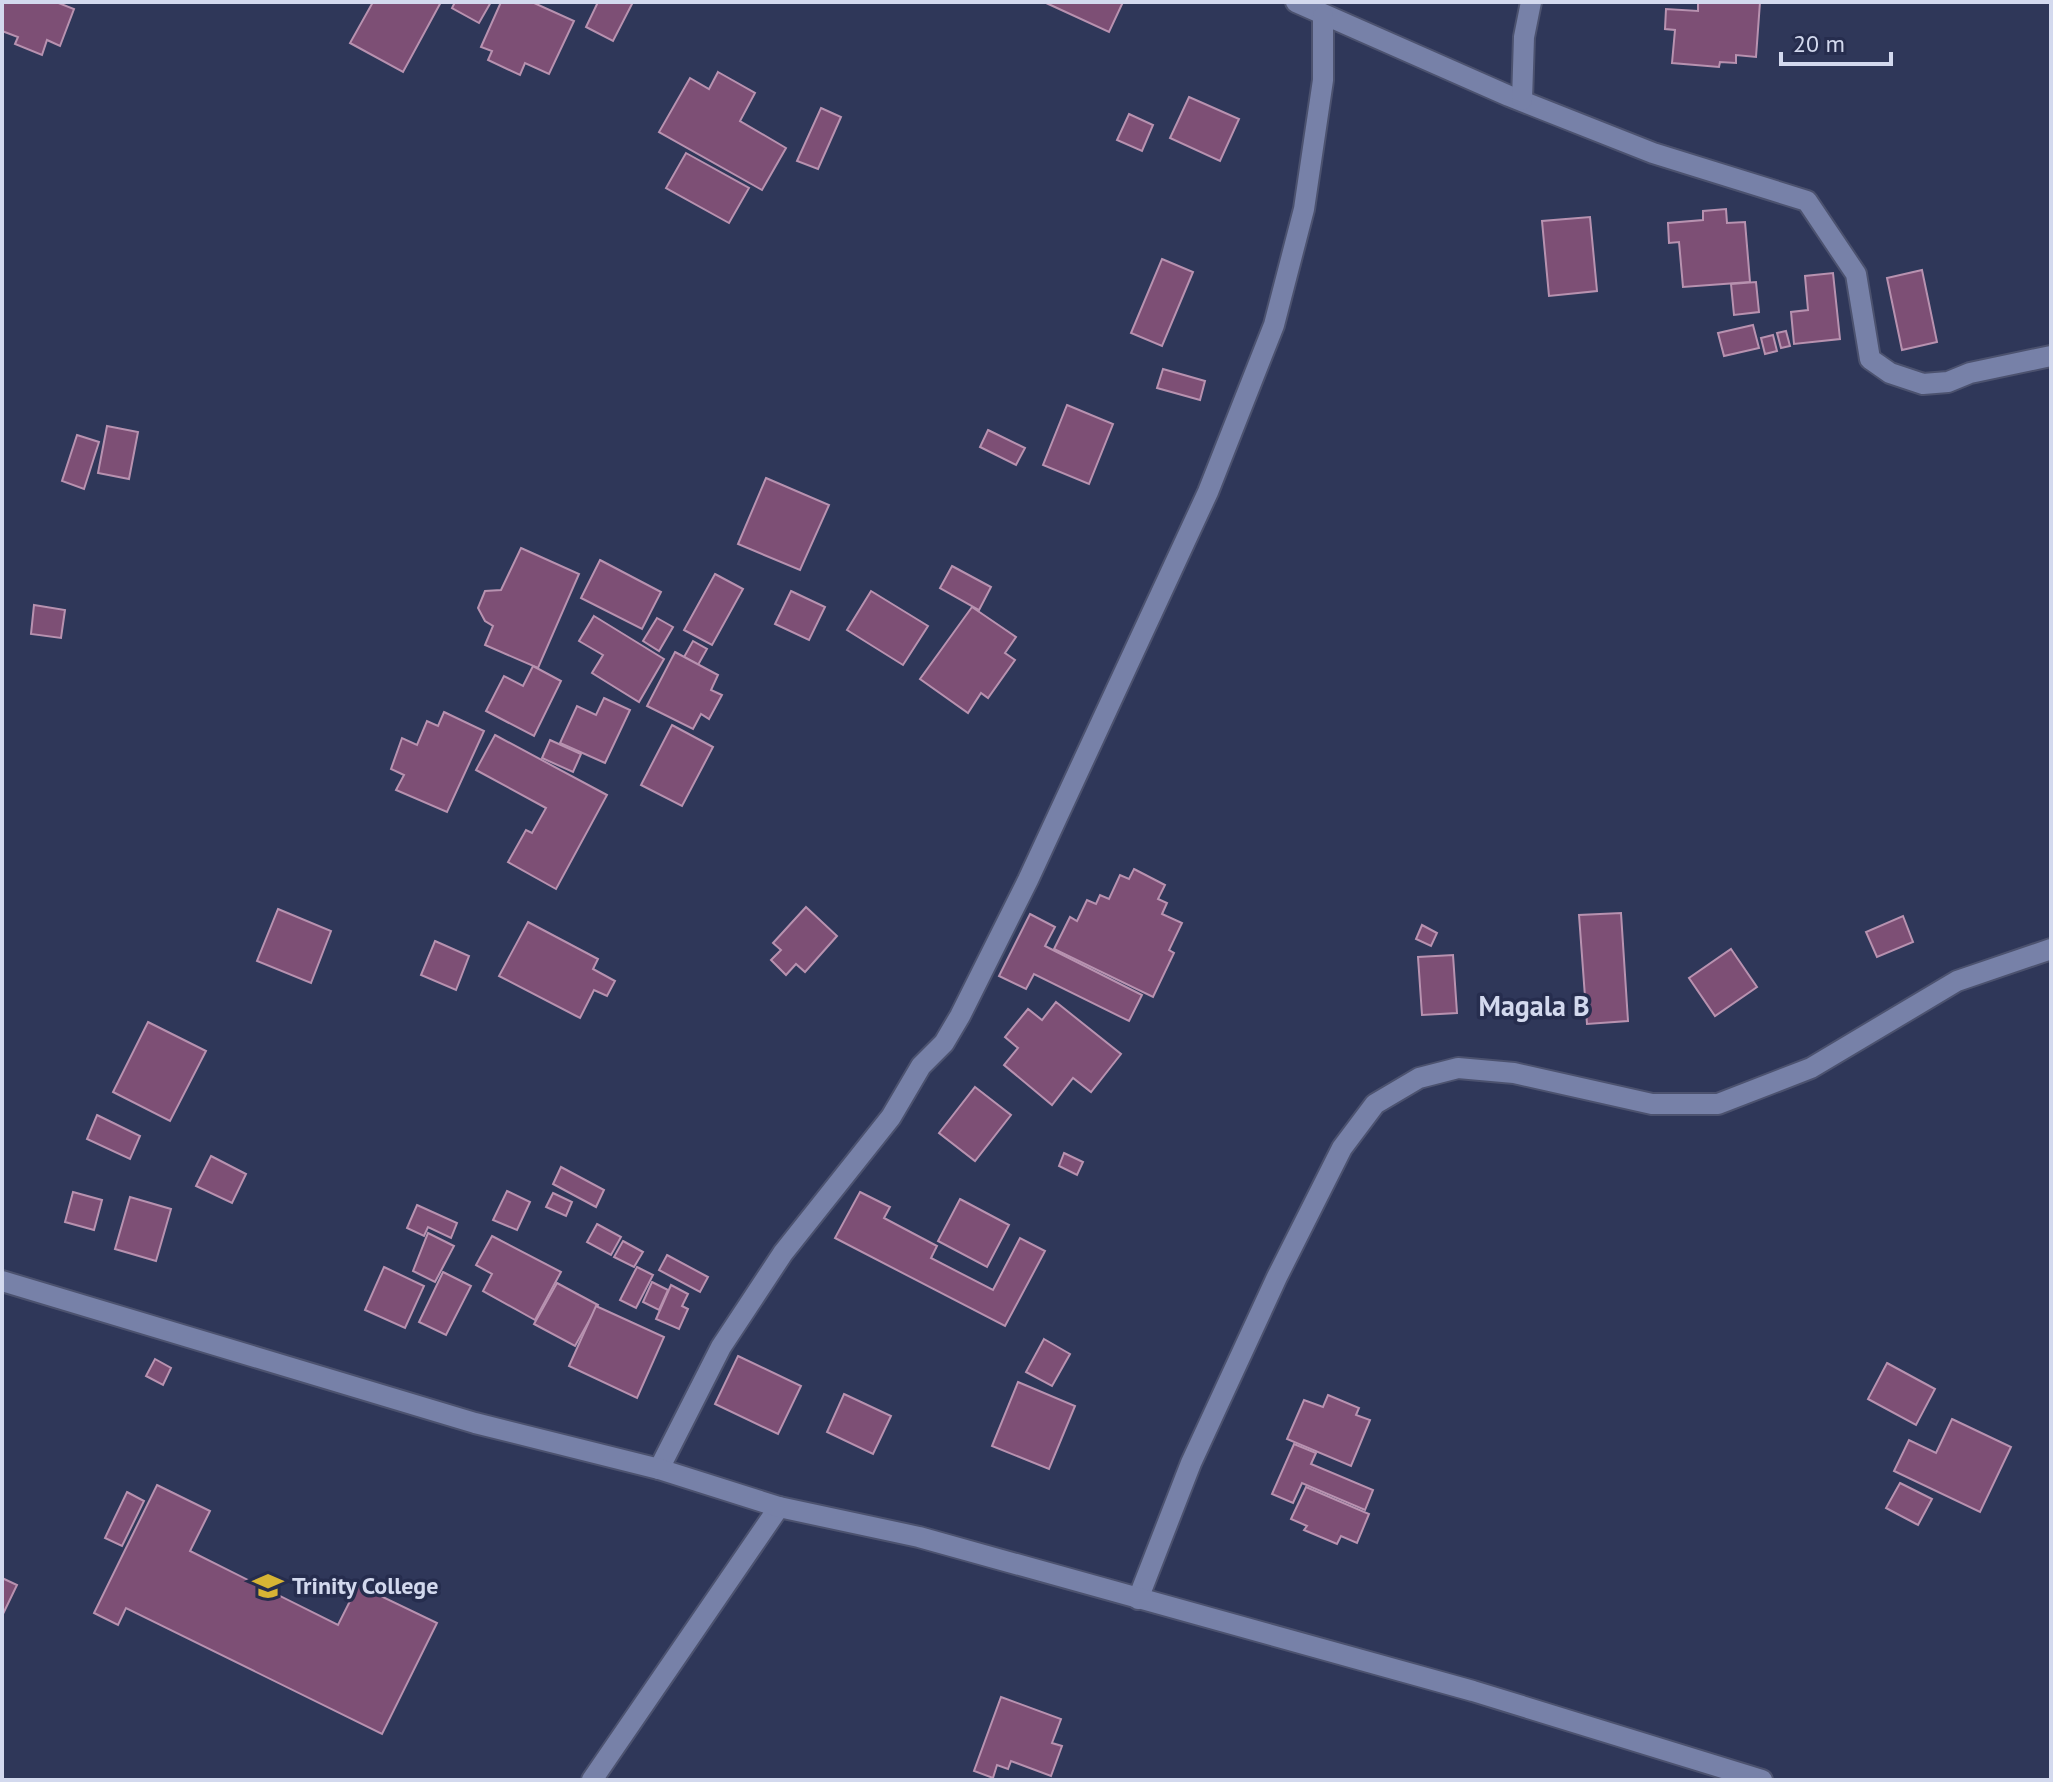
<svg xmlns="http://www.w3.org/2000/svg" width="2053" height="1782" font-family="'PT Sans',sans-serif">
	<rect width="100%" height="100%" fill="#2f3759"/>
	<g fill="#7d4f75" stroke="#b892b0" stroke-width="2">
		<polygon points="2,2 56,2 74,9 60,46 47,40 42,55 15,44 18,37 2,31"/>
		<polygon points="373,2 441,2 403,72 350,43"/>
		<polygon points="455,2 491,2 479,23 452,8"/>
		<polygon points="501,2 532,2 574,21 549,74 525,63 520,75 488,60 492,51 481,47"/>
		<polygon points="598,2 633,2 613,41 586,27"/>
		<polygon points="1044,2 1123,2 1109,32"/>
		<polygon points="1698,2 1760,2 1756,57 1736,55 1736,63 1720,62 1719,67 1672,63 1675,30 1665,29 1666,9 1698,11"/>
		<polygon points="718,72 755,93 740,121 786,148 762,190 659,132 690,78 709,89"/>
		<polygon points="1189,97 1239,119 1220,161 1170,138"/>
		<polygon points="821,108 841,117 818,169 797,161"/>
		<polygon points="1129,114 1153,125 1142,151 1117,140"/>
		<polygon points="686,153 749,188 729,223 666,188"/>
		<polygon points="1726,209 1727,223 1745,222 1750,282 1683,287 1679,242 1669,243 1668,223 1703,220 1703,211"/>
		<polygon points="1590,217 1597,291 1549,296 1542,221"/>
		<polygon points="1162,259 1193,272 1162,346 1131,333"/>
		<polygon points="1922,270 1937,342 1902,350 1887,278"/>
		<polygon points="1833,273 1840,339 1794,344 1791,312 1808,310 1805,276"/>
		<polygon points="1756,282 1759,312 1734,315 1731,284"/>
		<polygon points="1753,325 1759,348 1724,356 1718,333"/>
		<polygon points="1786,331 1790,346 1781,348 1777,333"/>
		<polygon points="1773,335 1777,351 1765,354 1761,338"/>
		<polygon points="1163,369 1205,381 1200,400 1157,388"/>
		<polygon points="1067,405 1113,424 1089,484 1043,465"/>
		<polygon points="107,426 138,432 129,479 98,473"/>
		<polygon points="988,430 1025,448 1016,465 980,447"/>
		<polygon points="77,435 99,442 84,489 62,481"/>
		<polygon points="766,478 829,505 800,570 738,544"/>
		<polygon points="521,548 579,574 538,668 485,645 493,626 485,621 478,608 485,591 501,590"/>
		<polygon points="600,560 661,592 642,629 581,598"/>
		<polygon points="952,566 991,587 979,610 940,588"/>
		<polygon points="715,574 743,589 712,645 684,630"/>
		<polygon points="791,591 825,607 809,640 775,624"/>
		<polygon points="871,591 928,626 903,665 847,630"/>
		<polygon points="34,605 65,610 61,638 31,634"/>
		<polygon points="972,607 1016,637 1005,653 1015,660 988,698 981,693 968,713 920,679"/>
		<polygon points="594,616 664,659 639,702 592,673 603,655 579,641"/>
		<polygon points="657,618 673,627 659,651 643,641"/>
		<polygon points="693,641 707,649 698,665 684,657"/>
		<polygon points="675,652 718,675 711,690 722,695 709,719 701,714 693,729 647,706"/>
		<polygon points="533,666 561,681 534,736 486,711 504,676 523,686"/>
		<polygon points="604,698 630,710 605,763 560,743 577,706 596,715"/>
		<polygon points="444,712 484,731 447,812 396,790 404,775 391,769 402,738 417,745 427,721 438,726"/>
		<polygon points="672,725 713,747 682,806 641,785"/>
		<polygon points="495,735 607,795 556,889 508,862 526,830 532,833 546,808 476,770"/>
		<polygon points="550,740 581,754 573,772 542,758"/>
		<polygon points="1134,869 1165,885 1158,899 1167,903 1162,914 1182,923 1169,950 1174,953 1153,997 1054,949 1070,917 1077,921 1087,900 1096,904 1100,895 1109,899 1120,875 1129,879"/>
		<polygon points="806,907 837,936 805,972 796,964 786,975 771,960 781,950 773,943"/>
		<polygon points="278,909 331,931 311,983 257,961"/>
		<polygon points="1621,913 1628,1021 1587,1024 1579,915"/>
		<polygon points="1030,914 1055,927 1045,946 1142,995 1129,1021 1034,974 1026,989 999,976"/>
		<polygon points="1903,916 1913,942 1877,957 1866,932"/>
		<polygon points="528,922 598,959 593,969 615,981 607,996 594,990 580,1018 499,976"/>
		<polygon points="1422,925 1437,933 1431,946 1416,939"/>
		<polygon points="435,941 469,956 456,990 421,975"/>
		<polygon points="1731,949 1757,987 1715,1016 1689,978"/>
		<polygon points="1453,955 1457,1013 1422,1015 1418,957"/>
		<polygon points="1056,1002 1121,1054 1091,1092 1073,1078 1052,1105 1004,1065 1018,1048 1005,1037 1028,1009 1042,1020"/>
		<polygon points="148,1022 206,1051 170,1121 113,1092"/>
		<polygon points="975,1087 1011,1115 975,1161 939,1133"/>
		<polygon points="97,1115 140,1136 130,1159 87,1139"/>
		<polygon points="1064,1153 1083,1162 1077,1175 1059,1166"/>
		<polygon points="211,1156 246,1174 232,1203 196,1186"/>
		<polygon points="561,1167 604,1190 596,1207 553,1184"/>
		<polygon points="507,1191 530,1202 517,1230 493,1220"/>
		<polygon points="73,1192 102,1200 94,1230 65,1222"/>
		<polygon points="860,1192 890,1207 884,1218 937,1246 931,1258 993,1290 1020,1238 1045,1251 1005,1326 835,1238"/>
		<polygon points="553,1193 572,1202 566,1216 546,1207"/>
		<polygon points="130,1197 171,1209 156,1261 115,1249"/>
		<polygon points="960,1199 1009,1225 987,1267 938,1241"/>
		<polygon points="417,1205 457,1223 451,1238 428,1227 424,1236 407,1228"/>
		<polygon points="597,1224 621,1237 611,1255 587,1242"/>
		<polygon points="428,1233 454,1246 435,1282 413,1271"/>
		<polygon points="492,1236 561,1272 535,1320 483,1291 492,1274 476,1265"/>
		<polygon points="623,1241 643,1252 634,1267 614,1257"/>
		<polygon points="667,1255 708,1277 700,1292 659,1270"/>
		<polygon points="384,1267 424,1286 405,1328 365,1310"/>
		<polygon points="637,1267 653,1275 636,1308 620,1300"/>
		<polygon points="443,1272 471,1286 446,1335 419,1322"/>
		<polygon points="652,1282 668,1290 659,1310 643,1302"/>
		<polygon points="557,1283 598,1305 575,1346 534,1324"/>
		<polygon points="671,1285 688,1294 682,1306 688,1309 679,1329 656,1319"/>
		<polygon points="596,1306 664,1337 637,1398 569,1366"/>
		<polygon points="1044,1339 1070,1354 1052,1386 1026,1372"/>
		<polygon points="738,1356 801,1386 778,1434 715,1404"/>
		<polygon points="155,1359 171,1368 163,1385 146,1376"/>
		<polygon points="1887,1363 1935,1389 1916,1425 1868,1399"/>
		<polygon points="1018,1382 1075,1406 1049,1469 992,1446"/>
		<polygon points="844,1394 891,1416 873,1454 827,1432"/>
		<polygon points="1328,1395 1359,1408 1356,1415 1370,1420 1351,1466 1287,1439 1304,1400 1323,1407"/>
		<polygon points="1952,1419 2011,1447 1980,1512 1894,1471 1909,1440 1936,1453"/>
		<polygon points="1294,1444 1316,1453 1311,1464 1373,1490 1365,1510 1302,1483 1293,1503 1272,1494"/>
		<polygon points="1900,1483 1932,1499 1918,1525 1886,1508"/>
		<polygon points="157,1485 210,1511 190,1551 338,1625 358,1585 437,1623 382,1734 126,1608 118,1625 94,1613"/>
		<polygon points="1306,1487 1369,1514 1357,1543 1341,1536 1337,1544 1304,1530 1307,1526 1291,1519"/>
		<polygon points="127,1492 144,1501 122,1546 105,1538"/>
		<polygon points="2,1578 17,1585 2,1616"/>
		<polygon points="1001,1697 1061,1719 1052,1743 1062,1746 1051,1776 1011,1761 1008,1769 997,1765 993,1778 974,1771"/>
	</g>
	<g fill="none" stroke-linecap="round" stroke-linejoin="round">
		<g stroke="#4c526f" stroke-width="24">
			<g id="street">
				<polyline points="1296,2 1509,96 1653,153 1807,201 1856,274 1870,359 1890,373 1923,384 1948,382 1970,373 2051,356"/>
				<polyline points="1522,100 1524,37 1531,2"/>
				<polyline points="659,1469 721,1347 783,1253 891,1117 921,1066 944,1043 960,1016 1028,880 1208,492 1274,325 1304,209 1323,80 1323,16"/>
				<polyline points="1138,1599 1191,1463 1277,1277 1342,1148 1375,1104 1419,1078 1458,1068 1514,1073 1652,1104 1718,1104 1811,1068 1957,981 2051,949"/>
				<polyline points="592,1780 779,1507"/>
			</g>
		</g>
		<g stroke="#4c526f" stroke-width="24">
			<polyline id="secondary" points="2,1281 475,1423 659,1469 779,1507 919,1537 1473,1691 1762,1780"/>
		</g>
		<use href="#street" stroke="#7781a8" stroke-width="20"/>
		<use href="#secondary" stroke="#7781a8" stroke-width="20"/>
	</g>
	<defs>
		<g id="school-bare" transform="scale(2.4)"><path d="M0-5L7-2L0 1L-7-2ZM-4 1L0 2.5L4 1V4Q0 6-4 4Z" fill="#d7b434" stroke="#262d4e" stroke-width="2.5" paint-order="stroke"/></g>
	</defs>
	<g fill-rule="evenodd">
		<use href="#school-bare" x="268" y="1586"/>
	</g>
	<g text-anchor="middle" stroke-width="7" stroke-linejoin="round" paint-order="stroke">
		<g font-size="24" font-weight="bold" fill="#d3d9ee" stroke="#262d4e" text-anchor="start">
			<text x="292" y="1594">Trinity College</text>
		</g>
		<g font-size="28" font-weight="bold" fill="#d3d9ee" stroke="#262d4e">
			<text x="1534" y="1016">Magala B</text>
		</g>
	</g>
	<rect width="2053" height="1782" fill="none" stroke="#d3d9ee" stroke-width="8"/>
	<path d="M1781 52v12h110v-12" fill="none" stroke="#d3d9ee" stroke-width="4"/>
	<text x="1793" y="52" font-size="24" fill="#d3d9ee" stroke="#262d4e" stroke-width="6" paint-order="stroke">20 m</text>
</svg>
